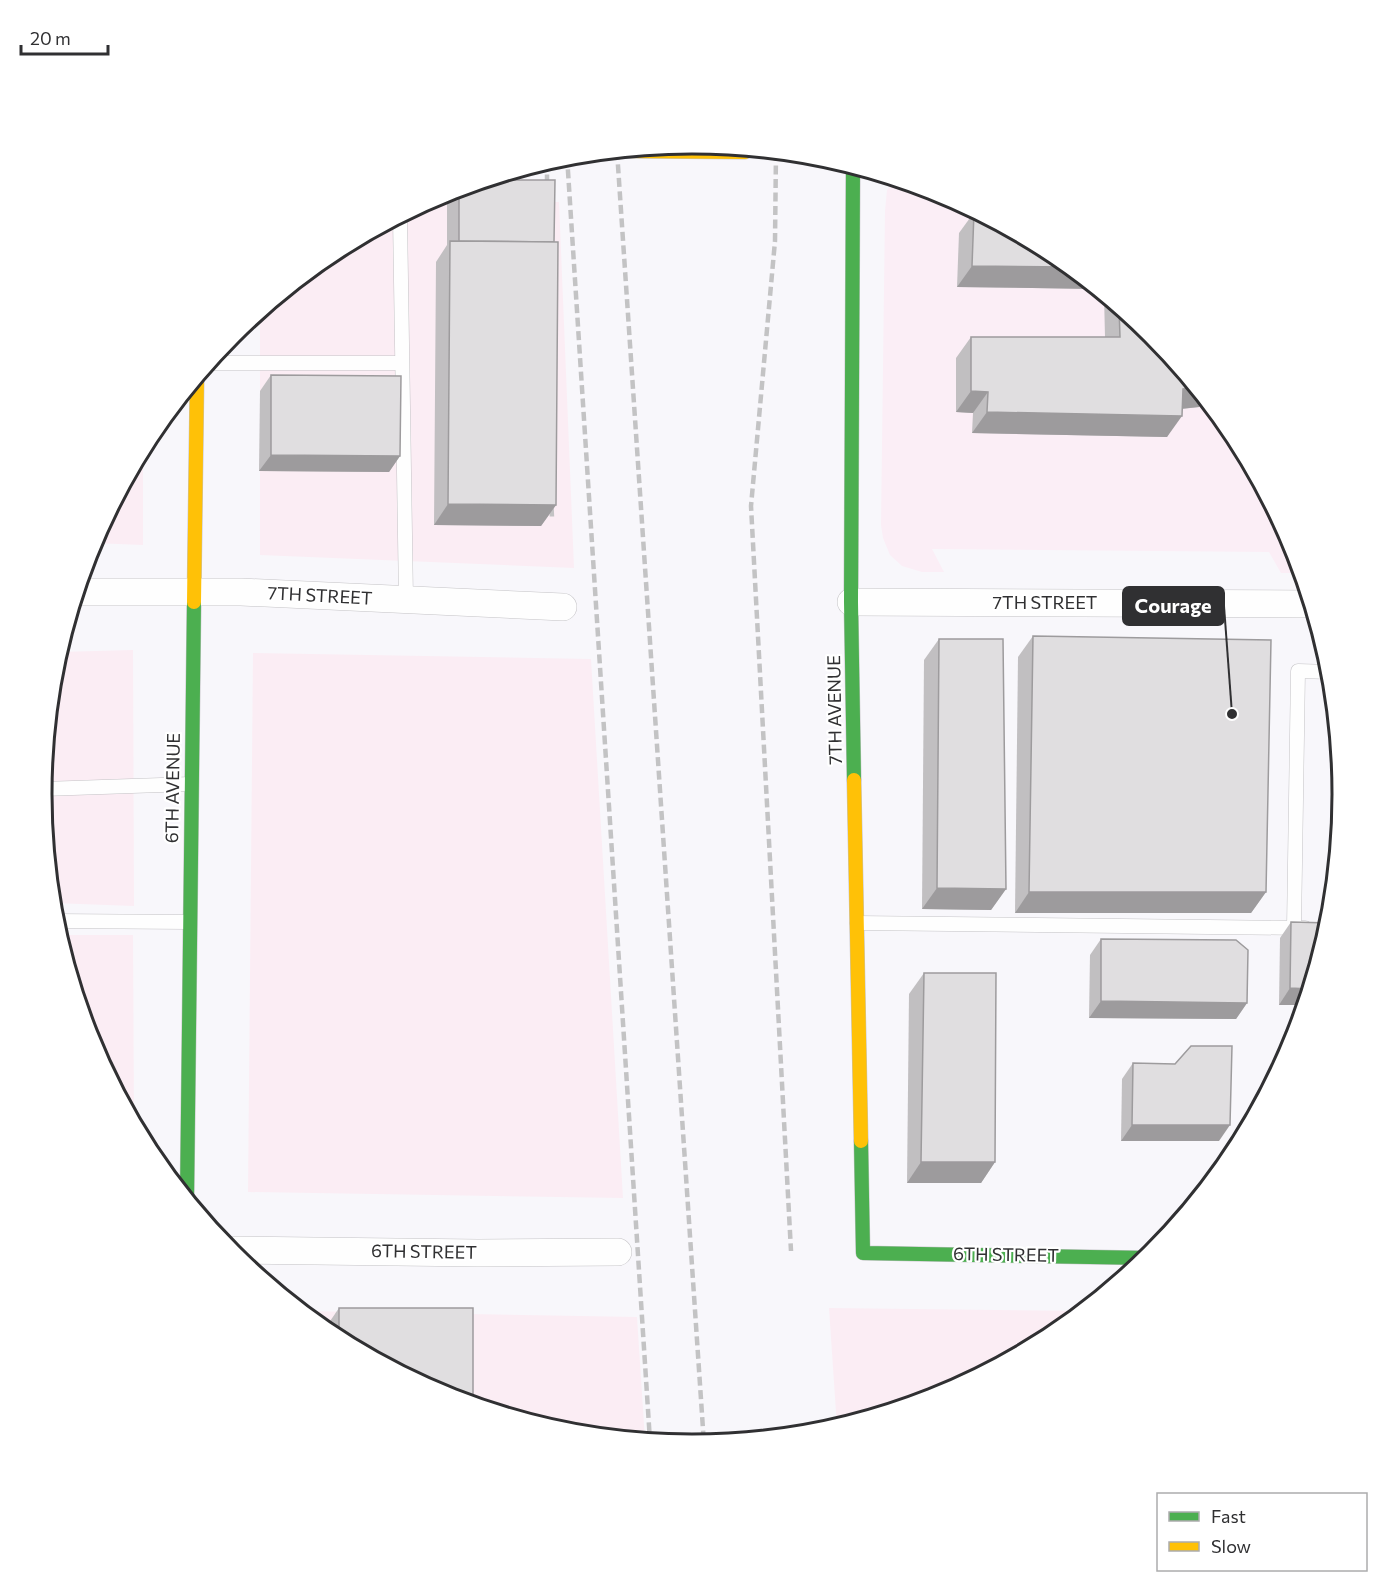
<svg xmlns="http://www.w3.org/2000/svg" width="1385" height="1589" font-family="Commissioner,sans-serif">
	<rect width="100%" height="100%" fill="#f8f7fb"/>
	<polygon fill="#fbeef6" points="896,180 942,194 1054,254 1153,335 1234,433 1294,546 1300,567 1298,569 1291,573 1281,573 1269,552 932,549 944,572 922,572 902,566 890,555 883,538 881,525 885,211 887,190"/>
	<g fill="#fbedf4">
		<polygon points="431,200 559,202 574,568 260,555 260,312 331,253"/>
		<polygon points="143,449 143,545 93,543"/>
		<polygon points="133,650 134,906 53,903 42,794 55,667 59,652"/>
		<polygon points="253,653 591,659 623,1198 248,1192"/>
		<polygon points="59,935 133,935 134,1123 91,1043"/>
		<polygon points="829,1308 1084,1311 1054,1336 941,1396 837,1427"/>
		<polygon points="302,1311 637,1317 645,1440 565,1432 443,1395 331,1335"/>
	</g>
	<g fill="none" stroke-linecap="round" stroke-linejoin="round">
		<g stroke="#c4c3c6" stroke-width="15">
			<g id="lane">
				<polyline points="400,217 406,599"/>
				<polyline points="209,363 401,363"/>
				<polyline points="43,789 191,784"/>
				<polyline points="54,921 189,922"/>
				<polyline points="857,923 1305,928"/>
				<polyline points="1294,928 1298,671 1331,672"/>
			</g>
		</g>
		<g stroke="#c4c3c6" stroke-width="28">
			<g id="street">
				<polyline points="77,592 241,592 563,607"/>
				<polyline points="851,602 1311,604"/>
				<polyline points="229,1250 478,1253 618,1252"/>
			</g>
		</g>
		<g stroke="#c4c3c6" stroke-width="15">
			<g id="fast">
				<polyline points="853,167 851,602 854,780"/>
				<polyline points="861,1141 863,1253 1149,1258"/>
				<polyline points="187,1199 194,602"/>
			</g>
		</g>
		<g stroke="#c4c3c6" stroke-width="15">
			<g id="slow">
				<polyline points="626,151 745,152 749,150"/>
				<polyline points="194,602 197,378"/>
				<polyline points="854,780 861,1141"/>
			</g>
		</g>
		<use href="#lane" stroke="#fefefe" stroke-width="14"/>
		<use href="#street" stroke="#fefefe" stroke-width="27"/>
		<use href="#fast" stroke="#4caf50" stroke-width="14"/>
		<use href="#slow" stroke="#ffc107" stroke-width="14"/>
		<g stroke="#c3c3c4" stroke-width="4.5" stroke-dasharray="9 4.5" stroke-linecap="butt">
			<polyline points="617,151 704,1444"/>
			<polyline points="776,152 775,241 751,506 791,1251"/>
			<polyline points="567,156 650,1441"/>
			<polyline points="547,197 547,162"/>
			<polyline points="551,494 552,518"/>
		</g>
	</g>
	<g fill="#c1bfc1">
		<polygon points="490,180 554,242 556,505 541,526 434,525 436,262 447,245 447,196 450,191"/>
		<polygon points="975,211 1054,254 1097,289 957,287 959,233"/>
		<polygon points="1104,295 1153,335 1205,399 1199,407 1182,409 1167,437 972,433 973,413 956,412 956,358 971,337 1105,337"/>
		<polygon points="271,375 400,456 389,472 259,471 260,391"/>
		<polygon points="1033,636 1266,892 1251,913 1015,913 1018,657"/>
		<polygon points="939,639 1006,889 991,910 922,909 924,660"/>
		<polygon points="1291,922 1305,1005 1279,1005 1280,938"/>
		<polygon points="1101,939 1247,1003 1236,1019 1089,1018 1090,955"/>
		<polygon points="924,973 995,1162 981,1183 907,1183 909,994"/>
		<polygon points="1133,1063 1219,1141 1121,1141 1122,1079"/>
		<polygon points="339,1308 443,1395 331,1335 324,1330"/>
	</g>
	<g fill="#9d9b9d">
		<polygon points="972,266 1071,267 1097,289 957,287"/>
		<polygon points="1196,388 1205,399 1199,407 1169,410 1183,389"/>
		<polygon points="971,391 988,392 973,413 956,412"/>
		<polygon points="987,412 1182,416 1167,437 972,433"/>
		<polygon points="271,455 400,456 389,472 259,471"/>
		<polygon points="448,504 556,505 541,526 434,525"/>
		<polygon points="937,888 1006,889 991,910 922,909"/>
		<polygon points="1029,892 1266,892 1251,913 1015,913"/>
		<polygon points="1290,988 1310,989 1305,1005 1279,1005"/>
		<polygon points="1101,1001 1247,1003 1236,1019 1089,1018"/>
		<polygon points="1132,1125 1230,1125 1219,1141 1121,1141"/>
		<polygon points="921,1162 995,1162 981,1183 907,1183"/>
	</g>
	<g fill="#e0dee0" stroke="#9d9b9d" stroke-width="1.5">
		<polygon points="490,180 555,180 554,242 459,241 459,189"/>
		<polygon points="974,212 976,212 1054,254 1071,267 972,266"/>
		<polygon points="450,241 558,242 556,505 448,504"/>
		<polygon points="1119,307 1153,335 1196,388 1183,389 1182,416 987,412 988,392 971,391 971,337 1120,337"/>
		<polygon points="271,375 401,376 400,456 271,455"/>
		<polygon points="1033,636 1271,640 1266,892 1029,892"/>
		<polygon points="939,639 1003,639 1006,889 937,888"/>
		<polygon points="1291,922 1330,923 1310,989 1290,988"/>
		<polygon points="1101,939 1236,940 1248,950 1247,1003 1101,1001"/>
		<polygon points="924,973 996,973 995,1162 921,1162"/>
		<polygon points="1191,1046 1232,1046 1230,1125 1132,1125 1133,1063 1175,1064"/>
		<polygon points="339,1308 473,1308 473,1404 443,1395 339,1339"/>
	</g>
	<g text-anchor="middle" stroke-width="4.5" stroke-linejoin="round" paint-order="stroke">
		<g font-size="18" fill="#303032" stroke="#fff">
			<text transform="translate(320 596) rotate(3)" y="6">7TH STREET</text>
			<text x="1045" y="609">7TH STREET</text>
			<text transform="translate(835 710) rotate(-91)" y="6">7TH AVENUE</text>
			<text transform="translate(173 788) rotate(-89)" y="6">6TH AVENUE</text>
			<text transform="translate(424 1252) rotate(1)" y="6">6TH STREET</text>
			<text transform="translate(1006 1255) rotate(1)" y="6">6TH STREET</text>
		</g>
	</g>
	<path d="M0 0H1385V1589H0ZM52 794a640 640 0 1 1 1280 0a640 640 0 1 1-1280 0Z" fill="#fff" fill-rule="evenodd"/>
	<path fill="none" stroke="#303032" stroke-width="3" d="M52 794a640 640 0 1 1 1280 0a640 640 0 1 1-1280 0Z"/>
	<path fill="none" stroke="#303032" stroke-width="2" d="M1232 714L1224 606"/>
	<circle fill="#303032" stroke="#fff" stroke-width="2" cx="1232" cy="714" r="6"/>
	<rect fill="#303032" stroke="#303032" stroke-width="2" x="1123" y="587" width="101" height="38" rx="6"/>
	<g font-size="20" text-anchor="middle" font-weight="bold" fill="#fff">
		<text x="1173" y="613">Courage</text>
	</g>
	<rect x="1157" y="1493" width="210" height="78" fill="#ffffff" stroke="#acacad" stroke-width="1.5"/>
	<rect x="1169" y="1512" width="30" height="9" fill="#4caf50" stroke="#acacad" stroke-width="1.5"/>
	<text x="1211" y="1523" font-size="18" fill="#303032">Fast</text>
	<rect x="1169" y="1542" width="30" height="9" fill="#ffc107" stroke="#acacad" stroke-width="1.5"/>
	<text x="1211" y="1553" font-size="18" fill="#303032">Slow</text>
	<path d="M21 45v9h87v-9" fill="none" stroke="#303032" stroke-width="3"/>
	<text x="30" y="45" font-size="18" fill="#303032" stroke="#ffffff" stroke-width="4.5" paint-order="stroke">20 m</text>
</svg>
